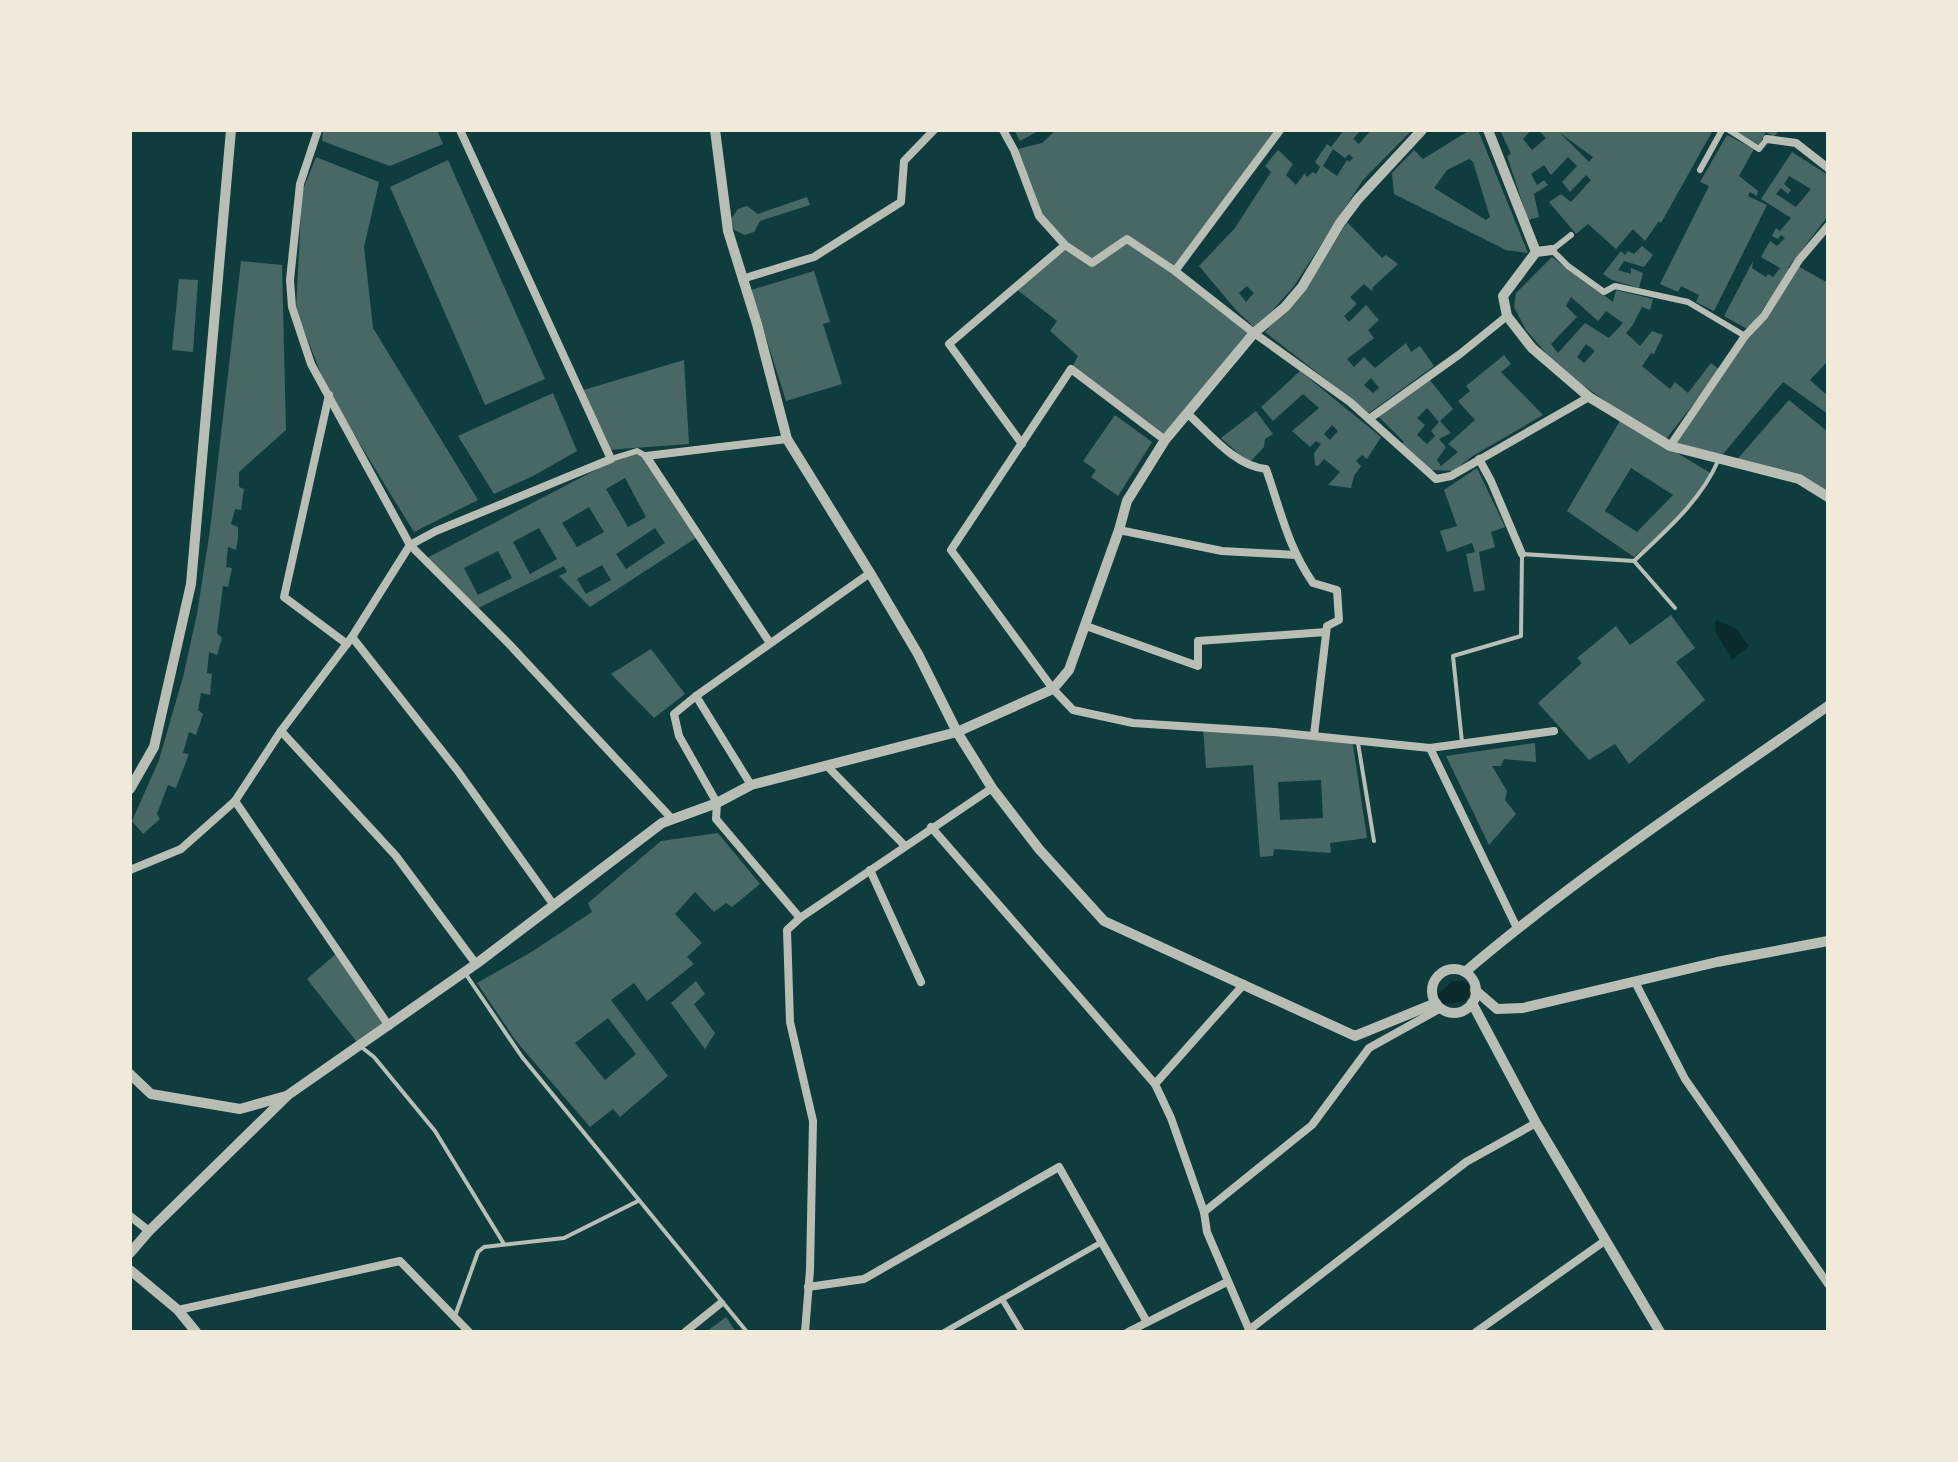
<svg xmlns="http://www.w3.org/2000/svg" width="1958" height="1462" font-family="'Source Serif 4',serif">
	<rect width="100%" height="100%" fill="#0f3d3e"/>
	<g fill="#0a2a2b">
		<polygon points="1717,620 1737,629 1749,646 1732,660 1716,633 1715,623"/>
		<polygon points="1453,981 1464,981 1469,985 1469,997 1463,1002 1442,1004 1437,995"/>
	</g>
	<g fill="#486865" fill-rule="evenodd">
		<polygon points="323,130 437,130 443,144 390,166 322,141"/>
		<polygon points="1014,130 1040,130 1020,141"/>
		<polygon points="1056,130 1280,130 1175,271 1254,333 1165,440 1071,369 1078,356 1050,331 1057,321 1015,288 1065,245 1039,216 1014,150 1042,143"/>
		<path d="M1344,130H1361L1353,139L1359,144L1371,130H1412L1363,180L1294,286L1256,329L1236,310L1199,266L1235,228L1271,172L1265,166L1278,150L1293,164L1286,175L1296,185L1305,173L1307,177L1313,172L1316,174L1320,167L1315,162L1327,144L1331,147ZM1333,149L1345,158L1349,154L1353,158L1349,162L1347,160L1337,176L1323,166ZM1247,286L1254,293L1246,302L1239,293Z"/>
		<path d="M1470,130H1478L1528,253L1506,250L1394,194L1392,173L1414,150L1423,159ZM1469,159L1473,162L1490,217L1486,220L1434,188L1447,170Z"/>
		<path d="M1500,130H1531L1523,139L1532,150L1546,138L1538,130H1713L1661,223L1659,221L1645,241L1633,229L1616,249L1588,224L1576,234L1549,202L1561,194L1571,202L1591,180L1586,175L1570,192L1562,182L1577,166L1568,157L1551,175L1544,165L1531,174L1537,185L1544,180L1548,185L1534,194L1539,217L1528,220L1507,156L1511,154ZM1560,133L1593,157L1589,162Z"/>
		<polygon points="1734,130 1779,130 1774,137 1766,132 1759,145"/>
		<polygon points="1727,135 1754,149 1739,176 1758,191 1757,196 1750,192 1748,196 1767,205 1714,311 1696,302 1699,295 1681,286 1678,292 1660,284 1709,186 1700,182"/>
		<path d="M1792,152L1828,175V216L1788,268L1791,269L1749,330L1724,316L1753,261L1752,268L1766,277L1768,274L1773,277L1780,268L1761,257L1770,241L1777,246L1785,238L1781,235L1778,239L1772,236L1776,228L1780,231L1791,218L1761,199ZM1789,176L1811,189L1796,207L1776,194L1781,188L1788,194L1791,190L1784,184Z"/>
		<polygon points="316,157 379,182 364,247 373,328 478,500 414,532 329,394 296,310 302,192"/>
		<polygon points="448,160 545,379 485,405 390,187"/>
		<polygon points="807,197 810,205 760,221 754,232 745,235 734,230 731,219 738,209 747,206 758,214"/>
		<path d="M1347,222L1382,258L1386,255L1398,264L1373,287L1372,291L1364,284L1350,297L1357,304L1344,316L1349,322L1366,305L1379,320L1368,330L1374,338L1347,359L1354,367L1364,357L1375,368L1406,343L1411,352L1420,346L1434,366L1369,413L1265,332L1306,288ZM1371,378L1379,388L1373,393L1364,385Z"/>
		<polygon points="1642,246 1653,255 1644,267 1624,261 1618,270 1631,274 1631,268 1643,273 1639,288 1612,280 1603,274 1621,251 1625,255 1628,251 1634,254"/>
		<path d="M1552,257L1613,302L1616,290L1653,299L1650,310L1642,307L1632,326L1626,333L1640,346L1652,331L1663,335L1654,354L1651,353L1642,366L1670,389L1675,382L1688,393L1711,363L1720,370L1666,439L1614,407L1550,362L1552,360L1526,330L1514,307L1516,293ZM1571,297L1598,321L1606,311L1623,323L1609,338L1585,323L1558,353L1551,344L1577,317L1566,306ZM1586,344L1595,351L1584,363L1577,357Z"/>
		<polygon points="241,261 282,265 286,430 239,472 239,487 244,489 241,510 235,509 231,524 238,527 238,537 236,550 228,547 226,567 232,568 228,587 223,586 217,633 222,638 217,655 209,652 207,673 212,674 210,695 201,693 198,710 203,714 196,735 189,732 183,753 189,754 176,788 168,785 157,814 160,819 143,834 132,821 159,760 183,677 197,614 210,530"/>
		<polygon points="1796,265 1828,283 1828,361 1810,380 1828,396 1828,414 1783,382 1719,459 1670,446"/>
		<polygon points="814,271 830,322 823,324 842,384 786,401 751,290"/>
		<polygon points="179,279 198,280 193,352 172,350"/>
		<path d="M1504,355L1511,364L1501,372L1543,415L1471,457L1454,471L1430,470L1401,444L1404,442L1377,415L1429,379L1453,409L1440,421L1451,433L1439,439L1446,447L1437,460L1441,466L1458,452L1448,444L1475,420L1458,401L1470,391L1466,386ZM1427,408L1439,422L1431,431L1435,436L1427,444L1417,435L1425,425L1417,418Z"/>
		<polygon points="684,360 689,444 607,450 580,391"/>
		<path d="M1300,371L1381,437L1367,459L1362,455L1356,461L1361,466L1354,476L1351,488L1328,485L1340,472L1324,459L1318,466L1315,465L1314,453L1321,444L1316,441L1310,447L1292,431L1319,408L1303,394L1273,421L1261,407ZM1332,425L1338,431L1330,440L1324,434Z"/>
		<polygon points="553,393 577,451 533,476 494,494 458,436"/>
		<polygon points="1789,400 1828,432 1828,496 1799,477 1734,463"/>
		<polygon points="1256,411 1273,434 1265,439 1264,447 1249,463 1221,438"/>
		<polygon points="1115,415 1152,442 1118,496 1091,477 1096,470 1083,461"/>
		<path d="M1621,419L1712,474L1681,516L1634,557L1567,511ZM1631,468L1673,495L1637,532L1605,511Z"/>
		<path d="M628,453L646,456L699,536L590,607L559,576L567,572L564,566L474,610L427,558ZM625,478L646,517L628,527L606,489ZM589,507L604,532L577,547L562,523ZM539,528L557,559L530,574L513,542ZM655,528L665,543L626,569L616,554ZM498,551L512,578L478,595L464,568ZM602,565L611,580L586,594L577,579Z"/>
		<polygon points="1477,468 1505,527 1491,532 1495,547 1479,552 1485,590 1474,592 1466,554 1475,552 1472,543 1447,552 1440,531 1457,526 1444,490"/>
		<polygon points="1671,615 1695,648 1676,662 1705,700 1629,764 1615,744 1589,760 1538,703 1582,663 1577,658 1616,626 1630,645"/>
		<polygon points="651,649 685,694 654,718 611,674"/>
		<path d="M1203,727L1352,739L1367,838L1330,843L1331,853L1274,849L1273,856L1260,857L1253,765L1206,768ZM1321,780L1323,818L1280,820L1278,782Z"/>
		<polygon points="1535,743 1536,762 1504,759 1501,766 1492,766 1507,791 1505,800 1516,814 1489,845 1446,756"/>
		<path d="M718,833L760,884L732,907L726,903L714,912L695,892L675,914L702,943L687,957L694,964L647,1001L634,983L611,1000L668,1076L620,1117L613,1109L590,1127L516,1041L477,983L533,951L592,912L588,903L661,841ZM608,1018L636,1054L605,1080L575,1043Z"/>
		<polygon points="338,952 389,1026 360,1046 307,979"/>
		<polygon points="696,981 705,994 694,1004 715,1033 705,1049 671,1003"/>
		<polygon points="726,1317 736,1332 706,1332"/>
	</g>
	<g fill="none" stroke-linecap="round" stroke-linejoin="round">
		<g stroke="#b8beb3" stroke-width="4">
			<polyline points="1634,561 1675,608"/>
			<path d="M1462,742L1453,656L1521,636L1522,554L1634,561C1664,532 1701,501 1718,461"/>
			<polyline points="1358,743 1374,841"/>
			<polyline points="465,973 522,1057 747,1332"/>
			<polyline points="360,1046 374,1057 435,1131 504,1244"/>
			<polyline points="455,1316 478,1252 484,1247 564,1238 638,1201"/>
		</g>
		<g stroke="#b8beb3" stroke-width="6">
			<polyline points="1729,130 1759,149 1767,139"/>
			<polyline points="1700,170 1722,130"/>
			<polyline points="1571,235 1552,250 1568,266 1604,292 1615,286 1688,302 1745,336"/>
			<polyline points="611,459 637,451 646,456"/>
			<polyline points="1002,1299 1022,1332"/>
			<polyline points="944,1332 1102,1242"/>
		</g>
		<g stroke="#b8beb3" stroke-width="8">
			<polyline points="318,130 300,184 290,280 292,307 311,364 410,545 510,645 672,819"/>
			<polyline points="1003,130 1014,150 1039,216 1065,245 1092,263 1127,239 1175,271 1254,333 1350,402 1436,479 1451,476 1589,397"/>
			<polyline points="1767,139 1796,143 1828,168"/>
			<polyline points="1175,271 1280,130"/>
			<polyline points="742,279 814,257 901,202 904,161 934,130"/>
			<polyline points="329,395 284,597 347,644"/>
			<path d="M1188,414C1210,434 1235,466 1266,469C1281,511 1287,545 1313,583L1337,590L1339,620L1327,626L1314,735"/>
			<polyline points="1369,419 1460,354 1507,316"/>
			<polyline points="1165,440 1071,369 951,550 1053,689 1073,710 1133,723 1274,732 1430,748 1554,731"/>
			<polyline points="1022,444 949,344 1065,245"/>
			<polyline points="1670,446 1745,336 1764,316 1799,260 1828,226"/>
			<polyline points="1479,459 1491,481 1522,554"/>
			<polyline points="1119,530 1222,551 1296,555"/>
			<polyline points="410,545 436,531 611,459 460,130"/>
			<polyline points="1086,626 1198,666 1198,641 1326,632"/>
			<polyline points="352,637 457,770 553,904"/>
			<polyline points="770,643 646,456 787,439"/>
			<polyline points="696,696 870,573"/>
			<polyline points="281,731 396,856 476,964"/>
			<polyline points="1430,748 1517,928"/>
			<polyline points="828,767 905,846"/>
			<polyline points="751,785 696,696 674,714 679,736 717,803 716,819 800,918 787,930 790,1022 813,1121 810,1270 805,1332"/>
			<polyline points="235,801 389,1026"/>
			<polyline points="931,827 1155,1084 1171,1118 1204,1212 1207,1232 1250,1332"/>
			<polyline points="130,870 181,849 235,801 281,731 352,637 410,545"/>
			<polyline points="870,870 921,982"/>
			<polyline points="800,918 992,788"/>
			<polyline points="1635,982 1685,1079 1828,1284"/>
			<polyline points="1155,1084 1244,984"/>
			<polyline points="1204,1212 1312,1125 1369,1048 1441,1008"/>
			<polyline points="130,1216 149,1231"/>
			<polyline points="808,1287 864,1279 1059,1167 1147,1322"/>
			<polyline points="178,1310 400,1261 469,1332"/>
			<polyline points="1249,1330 1466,1162 1536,1123"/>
			<polyline points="685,1332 721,1303"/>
			<polyline points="1128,1332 1227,1282"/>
			<polyline points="1476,1332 1606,1240"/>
		</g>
		<g stroke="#b8beb3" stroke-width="10">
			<polyline points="715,130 728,231 757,324 787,439 870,573 918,654 957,732 992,788 1039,849 1104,921 1355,1036 1436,1003"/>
			<polyline points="1488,130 1536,252"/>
			<polyline points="1552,250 1536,252 1503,296 1507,316 1532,348 1589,397 1670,446 1799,479 1828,497"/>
			<polyline points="130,789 154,747 191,584 231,130"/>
			<circle cx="1454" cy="991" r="22"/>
			<path d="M1465,972C1579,875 1705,792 1828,706"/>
			<polyline points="1475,990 1497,1009 1523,1008 1717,962 1828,941"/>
			<polyline points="1472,1003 1536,1123 1660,1332"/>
			<polyline points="130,1074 151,1094 240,1109 286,1096"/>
			<polyline points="130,1253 149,1231 288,1095 476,964 662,823 717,803 751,785 957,732 1053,689 1069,670 1119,530 1127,501 1165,440 1254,333 1285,307 1302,287 1340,223 1358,199 1422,130"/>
			<polyline points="130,1270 178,1310 196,1332"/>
		</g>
	</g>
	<rect width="1958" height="1462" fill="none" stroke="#f1e9da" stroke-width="264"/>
</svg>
